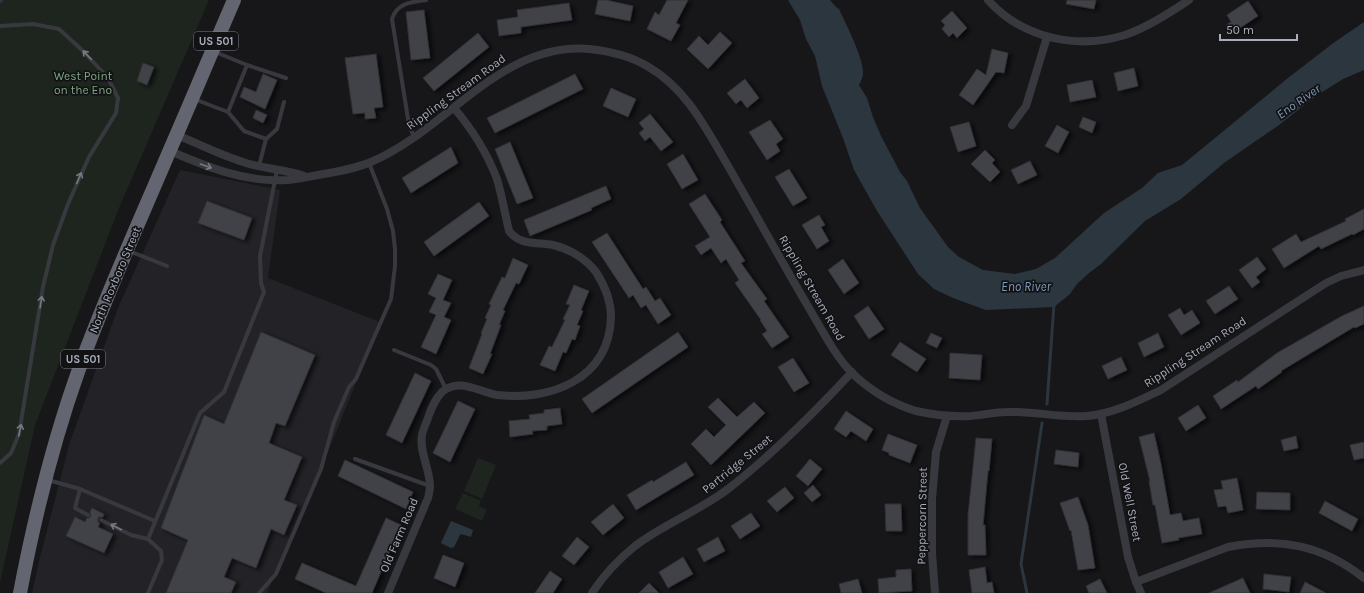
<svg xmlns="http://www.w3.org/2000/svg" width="1364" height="593" font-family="Karla,sans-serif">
	<defs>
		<filter id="shadow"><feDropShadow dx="3.5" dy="2" stdDeviation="2" flood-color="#0009"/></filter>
	</defs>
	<rect width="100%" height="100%" fill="#17171a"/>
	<polygon fill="#232327" points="180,170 280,190 268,278 380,322 335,435 267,593 32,593 39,561 70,442 118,308"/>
	<g fill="#1d251e">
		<polygon points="0,0 209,0 119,208 35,425 0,583"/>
		<polygon points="478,458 496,465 482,499 464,491"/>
		<polygon points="463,493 481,501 479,506 487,510 482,521 455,509"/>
	</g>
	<g fill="#2c363f">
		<path d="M788,0H830L836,7L839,9C845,22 864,59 863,73C863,77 861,81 859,85L867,98L873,117L881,136L900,172L907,181L920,208L948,247L959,257L983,270L1015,274L1036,269L1055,258L1104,213L1142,188L1158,173L1182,165L1288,78L1332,44L1364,22V70L1343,79L1316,96L1279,125L1224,163L1181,199L1145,221L1101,264L1089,273L1077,284L1070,294L1054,307L986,310L953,298L934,289L918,274L877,211L854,170L843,138L822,86L815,56L806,39L800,20Z"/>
		<polygon points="451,521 473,530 471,537 461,534 460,535 454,547 451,548 441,543"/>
	</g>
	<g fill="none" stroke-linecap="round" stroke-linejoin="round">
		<g stroke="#2c363f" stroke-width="3">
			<polyline points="0,2 2,0"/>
			<polyline points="1047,404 1054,304"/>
			<polyline points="1027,593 1021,564 1042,423"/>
		</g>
	</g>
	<g fill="#414247" stroke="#313136" filter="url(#shadow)">
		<polygon points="598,0 606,0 633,6 630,21 595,14"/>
		<polygon points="667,0 688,0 676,23 680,25 671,41 647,29 655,12 659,15"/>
		<polygon points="1067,0 1096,0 1094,9 1066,4"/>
		<polygon points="1248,1 1258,16 1231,34 1226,25 1231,22 1227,15"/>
		<polygon points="569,3 572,20 521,27 521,33 499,36 497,20 518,17 517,10"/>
		<polygon points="424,10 430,58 411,60 406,12"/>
		<polygon points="952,11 967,28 957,38 953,33 949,37 942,29 945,25 941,21"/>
		<polygon points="720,32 732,43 708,69 687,49 699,36 708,45"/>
		<polygon points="478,33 489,47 434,91 423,78"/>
		<polygon points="992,49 1008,53 1004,73 996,72 973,105 959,95 977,69 986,75"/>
		<polygon points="376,54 383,107 374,108 376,118 365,119 365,113 353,114 345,58"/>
		<polygon points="143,63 154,67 147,85 137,81"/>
		<polygon points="1134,68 1138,86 1118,91 1114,73"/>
		<polygon points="263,74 277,80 265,109 240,97 244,87 256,92"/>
		<polygon points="575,74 583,89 495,133 487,118"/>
		<polygon points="745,79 759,98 747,108 741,100 736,104 727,93"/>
		<polygon points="1092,80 1096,97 1070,102 1067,85"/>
		<polygon points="611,88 636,99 628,117 603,106"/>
		<polygon points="256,110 267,115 263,123 253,118"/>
		<polygon points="650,114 673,142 661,151 650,137 645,141 639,133 644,129 639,123"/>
		<polygon points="1083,117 1096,122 1092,133 1079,127"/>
		<polygon points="770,120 783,139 776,144 780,151 767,160 749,132"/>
		<polygon points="969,122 976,146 958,152 950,127"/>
		<polygon points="1057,125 1069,132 1058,153 1045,146"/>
		<polygon points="510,142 533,198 517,204 495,149"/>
		<polygon points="451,147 458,163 411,193 402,178"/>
		<polygon points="985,150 995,160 992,163 1000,172 990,182 971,164"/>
		<polygon points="683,154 698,180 682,189 667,164"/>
		<polygon points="1030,161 1037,175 1018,184 1011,170"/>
		<polygon points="789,169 807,198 793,206 775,177"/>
		<polygon points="606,186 611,199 591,208 592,210 530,236 524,220"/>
		<polygon points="705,194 722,220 720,222 745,261 741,263 767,299 764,301 789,337 772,348 762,334 767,331 760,320 761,320 735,283 739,280 726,259 721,263 711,248 701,255 695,246 710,237 689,204"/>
		<polygon points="207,201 252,218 244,240 198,223"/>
		<polygon points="479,202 489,216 434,256 424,242"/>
		<polygon points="1364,209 1364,229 1353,235 1352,234 1321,249 1319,246 1284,268 1272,249 1296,234 1301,242 1346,221 1345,219"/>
		<polygon points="819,215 825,225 821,227 829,241 817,249 802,225"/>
		<polygon points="607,233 643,289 646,287 655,301 660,298 671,315 658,324 646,305 641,308 633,295 629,298 592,242"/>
		<polygon points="1257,257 1266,269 1256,277 1260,282 1252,288 1239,270"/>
		<polygon points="513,258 528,265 519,284 516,283 503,310 505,311 499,325 501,325 490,354 492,354 483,374 469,368 482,334 481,333 487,319 485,318 491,305 489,304 502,277 505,278"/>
		<polygon points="843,259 859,283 844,294 828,270"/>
		<polygon points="438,274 452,280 443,300 451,303 444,317 451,320 436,354 421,347 436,315 429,312 436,298 428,294"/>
		<polygon points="574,285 589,291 581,310 583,311 577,325 580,326 576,337 575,340 572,339 566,353 563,352 555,371 540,365 549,346 552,347 565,320 563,319 570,305 566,304"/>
		<polygon points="1229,286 1238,299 1215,314 1206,301"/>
		<polygon points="868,306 884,329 869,339 854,316"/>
		<polygon points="1364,306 1364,324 1355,328 1354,327 1281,371 1282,372 1258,389 1256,386 1221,409 1213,396 1237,380 1238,382 1277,353 1342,316"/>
		<polygon points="1180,308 1184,315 1192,310 1200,323 1181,335 1168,315"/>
		<polygon points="261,332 315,355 285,426 276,423 269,443 302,457 284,500 297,505 284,535 271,529 256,568 232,558 224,577 236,582 231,593 166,593 188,540 161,528 204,415 224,424"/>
		<polygon points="678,332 688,347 592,413 582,399"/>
		<polygon points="931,333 942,338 937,348 926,343"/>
		<polygon points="1158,333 1164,347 1144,357 1138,343"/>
		<polygon points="900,342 926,359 917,372 891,355"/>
		<polygon points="950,353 982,355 980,380 949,378"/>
		<polygon points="1121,357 1127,370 1108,379 1102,366"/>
		<polygon points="793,358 809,383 794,392 778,367"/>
		<polygon points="415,373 431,381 402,443 386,435"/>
		<polygon points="718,398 737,417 754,402 765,413 711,465 691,444 706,429 714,437 726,425 708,407"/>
		<polygon points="458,401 475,409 450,462 433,453"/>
		<polygon points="1198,405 1206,418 1186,431 1178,418"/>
		<polygon points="560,408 562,424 547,426 547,430 532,431 533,434 510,437 509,421 530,419 529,415 544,413 544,410"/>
		<polygon points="846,411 873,429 866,441 851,431 846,437 834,429"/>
		<polygon points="1154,433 1161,464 1170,515 1181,513 1183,521 1199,518 1202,534 1178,538 1179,540 1162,543 1155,505 1153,505 1149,481 1150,481 1139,437"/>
		<polygon points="888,434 917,445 910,463 889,455 889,453 882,450"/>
		<polygon points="1296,436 1298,448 1284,451 1281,440"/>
		<polygon points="976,438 992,439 989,471 988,471 983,525 985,525 986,555 968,555 968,515"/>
		<polygon points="1364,442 1364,458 1354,460 1350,445"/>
		<polygon points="1056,450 1079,453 1078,467 1054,464"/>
		<polygon points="810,459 822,469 808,486 796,476"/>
		<polygon points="345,460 413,492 406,509 338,476"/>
		<polygon points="686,462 694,475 636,510 627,495 652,480 653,482"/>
		<polygon points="1237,478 1243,510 1228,513 1226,506 1218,507 1214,490 1223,489 1221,481"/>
		<polygon points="813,485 821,495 812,502 804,493"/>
		<polygon points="785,487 794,498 777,512 767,501"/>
		<polygon points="1257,492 1290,493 1290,510 1256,509"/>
		<polygon points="1078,497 1088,525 1095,568 1078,570 1071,530 1070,531 1060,503"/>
		<polygon points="1325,501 1358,519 1352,531 1319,513"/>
		<polygon points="613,504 624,518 603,535 591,522"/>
		<polygon points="885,504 901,504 902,531 886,531"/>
		<polygon points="92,508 104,514 103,517 99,517 98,519 98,522 100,523 98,527 113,534 104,553 66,536 75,517 85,522 87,518 89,518 91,516 90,512"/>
		<polygon points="751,513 760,526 740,539 731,526"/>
		<polygon points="386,518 401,525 372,593 326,593 295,579 302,563 356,586"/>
		<polygon points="577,537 589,547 574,565 562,556"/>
		<polygon points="718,537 725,551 704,562 697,549"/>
		<polygon points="443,555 464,563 455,587 434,578"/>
		<polygon points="683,557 693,574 668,588 659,572"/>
		<polygon points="985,567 987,583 992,582 994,593 972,593 969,570"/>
		<polygon points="911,569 912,591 879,593 878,579 896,577 896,570"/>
		<polygon points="550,571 562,579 553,593 535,593"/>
		<polygon points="1264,574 1291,577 1289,592 1263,589"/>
		<polygon points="1243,578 1250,593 1209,593"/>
		<polygon points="858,579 862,593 841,593 839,584"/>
		<polygon points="1100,579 1107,593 1089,593 1086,586"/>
		<polygon points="1305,582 1326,593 1300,593"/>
		<polygon points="649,583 659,593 639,593"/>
	</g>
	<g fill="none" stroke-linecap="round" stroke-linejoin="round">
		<g stroke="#38393f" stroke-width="4">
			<polyline points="0,26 33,24 59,29 83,51 108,78 118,98 116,113 89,157 68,204 53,245 43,287 19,434 11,453 0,463"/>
			<polyline points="215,52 247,65 228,112"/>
			<polyline points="247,65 286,78"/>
			<polyline points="194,99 228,112 244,131 266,139 277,129 284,102"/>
			<path d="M414,137L409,125L392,19C397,3 411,2 426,0"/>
			<polyline points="259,166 266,139"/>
			<polyline points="129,251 167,266"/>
			<polyline points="394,350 431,365 436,369 446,389"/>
			<polyline points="355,459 430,486"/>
			<polyline points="48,480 80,489 155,521"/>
			<polyline points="80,489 75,508 88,515"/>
			<polyline points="101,520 131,535 148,539"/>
			<polyline points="148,593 162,560 161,551 148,539 200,413 224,392 264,292 261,283 260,256 277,170"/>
			<polyline points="259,593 276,574 321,469 334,422 349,387 356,379 362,365 391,299 395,266 395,249 393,231 387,209 369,163"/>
		</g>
		<g stroke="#38393f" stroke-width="8">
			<path d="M988,0C1022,38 1076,50 1125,35C1148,27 1169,13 1189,0"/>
			<polyline points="1012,125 1026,106 1047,37"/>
			<path d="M177,135C199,144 220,155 243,162C263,169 284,169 304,176"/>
			<path d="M170,151C207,167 246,183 288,180C298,179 308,177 318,175C336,172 354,169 371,162C447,130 500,42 589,49C609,51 630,56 647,66C684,87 703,123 724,159C753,209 780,259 809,308C822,330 835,356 853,374C870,390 893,404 916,411C934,415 953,417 971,416C983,415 995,412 1007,412C1034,411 1060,418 1087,416C1113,414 1138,401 1161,390L1326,283L1341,276L1364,270"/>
			<polyline points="1101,414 1128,557 1136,582 1141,593"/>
			<path d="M1136,582L1228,547C1280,537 1322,545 1364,578"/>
			<path d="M388,593L428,498C429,494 430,490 430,486C430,469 419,452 422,435C423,429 427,422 429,415C432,407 435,399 442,392C459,377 479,392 497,395C550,401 609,380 611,317C611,301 605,286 596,272C586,259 570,249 553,245C536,242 521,246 509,231C505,214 502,196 497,179C487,153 472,129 454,108"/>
			<path d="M592,593C603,576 619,559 635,546C664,524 699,511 728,489C773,454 813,414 852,372"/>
			<polyline points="935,593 932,553 932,499 936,452 947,416"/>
		</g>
		<path stroke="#636670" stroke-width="14" d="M20,593C34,520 53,442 78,372C105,297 138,225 169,152C191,102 212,51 234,0"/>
	</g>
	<defs><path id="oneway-shaft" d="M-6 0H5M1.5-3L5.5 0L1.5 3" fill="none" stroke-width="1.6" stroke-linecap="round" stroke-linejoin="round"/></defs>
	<g stroke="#767983">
		<use href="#oneway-shaft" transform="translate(87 55) rotate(-134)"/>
		<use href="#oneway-shaft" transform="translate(206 166) rotate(20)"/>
		<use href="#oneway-shaft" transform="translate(79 178) rotate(-67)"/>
		<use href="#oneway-shaft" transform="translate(41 302) rotate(-81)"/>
		<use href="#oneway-shaft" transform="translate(20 430) rotate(-78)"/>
		<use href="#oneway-shaft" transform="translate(116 527) rotate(-153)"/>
	</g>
	<g text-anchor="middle" stroke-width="3.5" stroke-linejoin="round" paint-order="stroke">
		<g fill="#121215" stroke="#7b7e89" stroke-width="1">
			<rect x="194" y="32" width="44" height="18" rx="3"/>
			<rect x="61" y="350" width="44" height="18" rx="3"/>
		</g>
		<g font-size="11" font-weight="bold" fill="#a8adbb">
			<text x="216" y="45">US 501</text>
			<text x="83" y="363">US 501</text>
		</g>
		<g font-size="12" fill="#7ea782" stroke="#121215">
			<text x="83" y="80">West Point<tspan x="83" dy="14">on the Eno</tspan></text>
		</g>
		<g font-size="12" fill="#a8adbb" stroke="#121215">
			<text transform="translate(456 92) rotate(-36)" y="4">Rippling Stream Road</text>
			<text transform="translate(115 280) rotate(-67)" y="4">North Roxboro Street</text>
			<text transform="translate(812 288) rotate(60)" y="4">Rippling Stream Road</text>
			<text transform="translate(1195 352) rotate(-33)" y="4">Rippling Stream Road</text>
			<text transform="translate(737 464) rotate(-39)" y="4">Partridge Street</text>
			<text transform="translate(1130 502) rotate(79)" y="4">Old Well Street</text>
			<text transform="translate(922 516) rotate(-89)" y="4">Peppercorn Street</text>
			<text transform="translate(399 535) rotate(-67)" y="4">Old Farm Road</text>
		</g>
		<g font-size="13" font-style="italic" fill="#7d9ab8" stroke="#121215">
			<text transform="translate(1298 101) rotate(-35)" y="5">Eno River</text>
			<text x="1026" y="291">Eno River</text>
		</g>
	</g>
	<path d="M1220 34v6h77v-6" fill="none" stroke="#a8adbb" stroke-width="2"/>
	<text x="1226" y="34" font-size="12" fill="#a8adbb" stroke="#121215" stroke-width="3" paint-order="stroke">50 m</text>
</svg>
